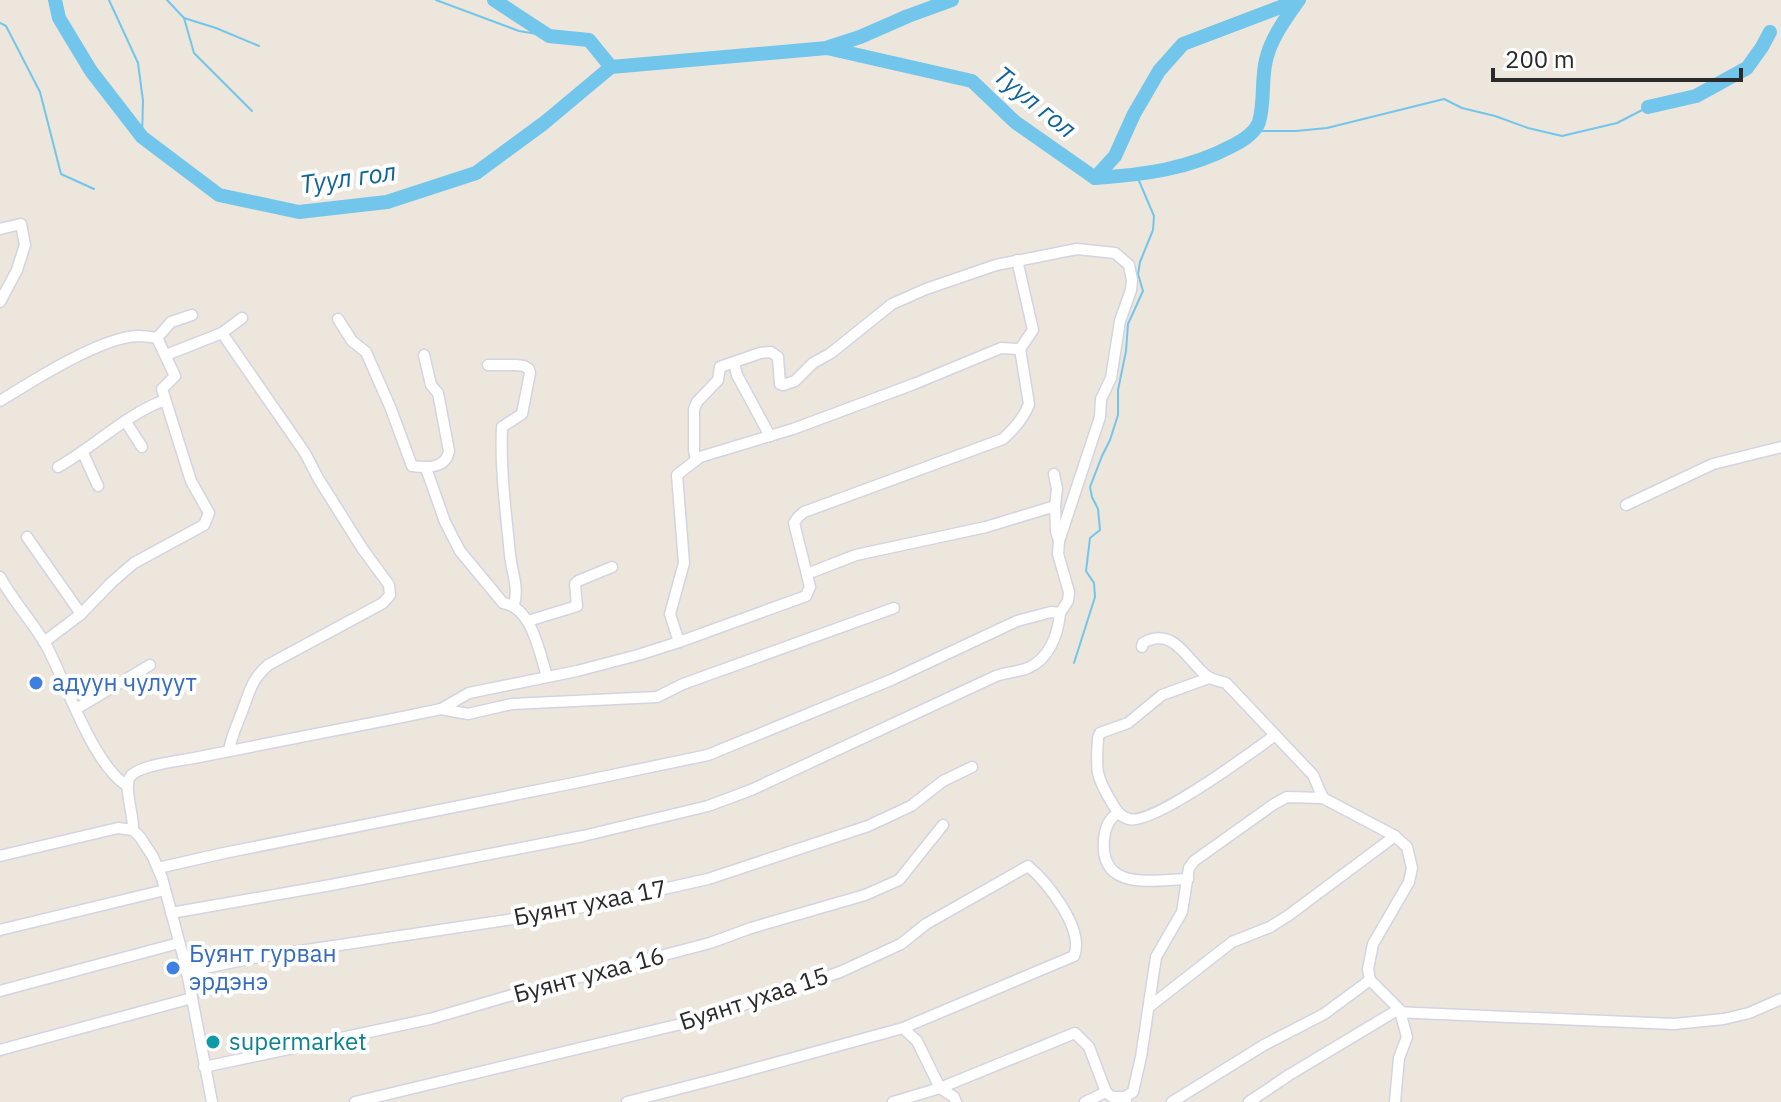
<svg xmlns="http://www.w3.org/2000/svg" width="1781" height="1102" font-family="'IBM Plex Sans',sans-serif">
	<rect width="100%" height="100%" fill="#ece6dc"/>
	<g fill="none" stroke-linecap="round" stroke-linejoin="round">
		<g stroke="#72c6eb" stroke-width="2">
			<polyline points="109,0 138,63 143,101 142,137"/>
			<polyline points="167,0 184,18 216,28 259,46"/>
			<polyline points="436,0 519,31 549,36"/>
			<polyline points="184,18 194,53 252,111"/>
			<polyline points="0,23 6,26 40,92 61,174 94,189"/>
			<polyline points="1253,131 1296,131 1327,128 1444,99 1462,108 1495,116 1528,128 1562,136 1617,123 1648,107"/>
			<polyline points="1074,663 1095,597 1094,583 1086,571 1090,538 1100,530 1098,509 1092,497 1090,487 1102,456 1110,440 1118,415 1118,390 1126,351 1128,324 1143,291 1138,274 1140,262 1153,230 1154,216 1137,176"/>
		</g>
		<g stroke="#72c6eb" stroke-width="14">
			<polyline points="55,0 59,18 91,71 142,137 219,195 299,212 387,202 476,173 544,123 611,67 827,48 972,81 1015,122 1095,178 1115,156 1134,114 1159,71 1183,44 1299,0"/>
			<polyline points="494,0 549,36 589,40 611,67"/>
			<polyline points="829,47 860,37 908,16 952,0"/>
			<polyline points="1648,107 1696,96 1747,68 1762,47 1770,32"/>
			<path d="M1095,178C1143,175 1189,169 1232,146C1242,141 1255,133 1259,122C1265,102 1261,80 1266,60C1271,38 1286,18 1298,1"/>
		</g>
		<g stroke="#d2d4e2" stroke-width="13">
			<g id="street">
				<polyline points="0,229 21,224 25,245 17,270 0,302"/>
				<path d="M338,319L352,341L366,352L391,409L412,466C426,468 446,469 449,451L438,393L431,385L424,355"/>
				<path d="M222,333L305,453L318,478L362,548L389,585L390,595L383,603L268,665C251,681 251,688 243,709C238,723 231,736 229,751"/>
				<polyline points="157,338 171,322 192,315"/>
				<polyline points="166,355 222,333 242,318"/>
				<polyline points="734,363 737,375 770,436"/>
				<path d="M488,365H516L524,366L529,369L530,373L522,414L502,427C500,470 506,512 510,555C512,573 519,587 514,605"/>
				<path d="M0,401C32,381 101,337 138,336C144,336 151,337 157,338"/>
				<polyline points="126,422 142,447"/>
				<polyline points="83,453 98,486"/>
				<polyline points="696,460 694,451 694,409 697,402 718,380 720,367 760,353 771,352 778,357 780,384 783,385 795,381 813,363 831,353 892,304 926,289 996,265 1077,249 1115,253 1129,265 1132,280 1131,290 1120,321 1111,378 1101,399 1100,417 1059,541"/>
				<path d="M58,467C94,447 126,414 165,400"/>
				<path d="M426,468L445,522L460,551L503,603C532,607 539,652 547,676"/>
				<polyline points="1054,474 1057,489 1055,506 1056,531 1059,541 1058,554 1069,592 1068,601 1060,613"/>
				<polyline points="1626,505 1713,464 1781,447"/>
				<polyline points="27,537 81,614"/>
				<polyline points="807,574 856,555 986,527 1055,506"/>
				<path d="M0,577C13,601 32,621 46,645C66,682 92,763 126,785"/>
				<polyline points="528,621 577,606 575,584 578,581 612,567"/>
				<polyline points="44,642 81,614 112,582 134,563 204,525 209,513 191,481 162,389 175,376 157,338"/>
				<polyline points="679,642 670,614 684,563 677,475 700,457 793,429 914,384 1001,348 1020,349"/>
				<path d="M1142,647L1143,643C1174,625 1188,662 1207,676C1212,680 1220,681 1226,683L1313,775L1323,798"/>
				<path d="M1209,678L1162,695L1128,723L1100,733L1098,738C1096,770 1095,775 1112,803C1116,810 1120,817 1129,819C1152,826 1252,752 1274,736"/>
				<polyline points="76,709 150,665"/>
				<polyline points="441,709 468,714 512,704 657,697 683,684 894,608"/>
				<path d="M1118,813C1108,819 1105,828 1104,839C1099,892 1153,880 1188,879"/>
				<path d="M133,830C134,815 123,786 130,777C138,765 179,761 194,758C277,742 359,726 441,709L469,693L577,671L638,655L679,642L806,596L810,587L794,523L798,517L804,512L1003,439C1014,429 1024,418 1029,404L1020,349L1033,330L1017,260"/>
				<polyline points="0,856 118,828 133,830 140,837 153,857 162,878 186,967 212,1102"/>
				<path d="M158,868L224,853L574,783L708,755L891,680L1017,621L1051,612L1060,613C1058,635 1049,659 1028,668C1018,672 1007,672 996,676L751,790L708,806L583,836L331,885L171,913"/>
				<polyline points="0,930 165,890"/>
				<polyline points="186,972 253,958 560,912 708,879 868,826 911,806 943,781 972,767"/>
				<polyline points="0,991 179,943"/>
				<polyline points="1149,1007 1232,942 1270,927 1289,915 1395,836"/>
				<polyline points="0,1050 192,998"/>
				<polyline points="204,1067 430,1019 519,993 710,943 751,928 865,895 899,880 943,825"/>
				<path d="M355,1102L702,1019L840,972L901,944L926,924L1028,866C1047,882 1085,929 1074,956L903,1028"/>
				<polyline points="627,1102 724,1077 903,1028 917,1041 940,1088 954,1097 956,1102"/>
				<polyline points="893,1102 940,1088 1075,1033 1089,1047 1106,1092"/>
				<polyline points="1085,1102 1106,1092 1112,1097 1125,1097"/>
				<polyline points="1126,1102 1125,1097 1133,1092 1141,1057 1156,957 1182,912 1189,868 1194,861 1274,804 1287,797 1323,798 1395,836 1407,847 1412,868 1409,882 1373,944 1368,969 1370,980 1402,1012 1401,1015 1407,1037 1399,1058 1395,1102"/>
				<polyline points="1172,1102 1264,1045 1324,1014 1370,980"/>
				<polyline points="1249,1102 1289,1075 1394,1012 1674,1024 1724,1019 1749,1013 1781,999"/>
			</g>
		</g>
		<use href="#street" stroke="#fff" stroke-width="10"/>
	</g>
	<g fill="#3f7fe0" stroke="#fff" stroke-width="3">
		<circle cx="36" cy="683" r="8"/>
		<circle cx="173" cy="968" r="8"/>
	</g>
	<circle fill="#0f9aa8" stroke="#fff" stroke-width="3" cx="213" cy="1042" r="8"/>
	<g text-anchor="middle" stroke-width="8" stroke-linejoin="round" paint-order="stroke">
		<g font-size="24" fill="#366cbe" stroke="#fff" text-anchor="start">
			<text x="52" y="691">адуун чулуут</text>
			<text x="189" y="962">Буянт гурван<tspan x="189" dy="28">эрдэнэ</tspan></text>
		</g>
		<g font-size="24" fill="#2a2a2a" stroke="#fff">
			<text transform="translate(590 903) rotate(-11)" y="8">Буянт ухаа 17</text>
			<text transform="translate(589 975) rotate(-15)" y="8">Буянт ухаа 16</text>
			<text transform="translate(754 999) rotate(-18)" y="8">Буянт ухаа 15</text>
		</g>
		<g font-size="24" fill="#0d838f" stroke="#fff" text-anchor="start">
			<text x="229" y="1050">supermarket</text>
		</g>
		<g font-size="26" font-style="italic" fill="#116397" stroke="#fff">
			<text transform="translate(1035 102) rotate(39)" y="9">Туул гол</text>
			<text transform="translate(348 178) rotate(-8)" y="9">Туул гол</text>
		</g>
	</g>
	<path d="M1493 68v12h248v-12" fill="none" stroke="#2a2a2a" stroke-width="4"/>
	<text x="1505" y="68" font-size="24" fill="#2a2a2a" stroke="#ffffff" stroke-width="6" paint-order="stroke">200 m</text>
</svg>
